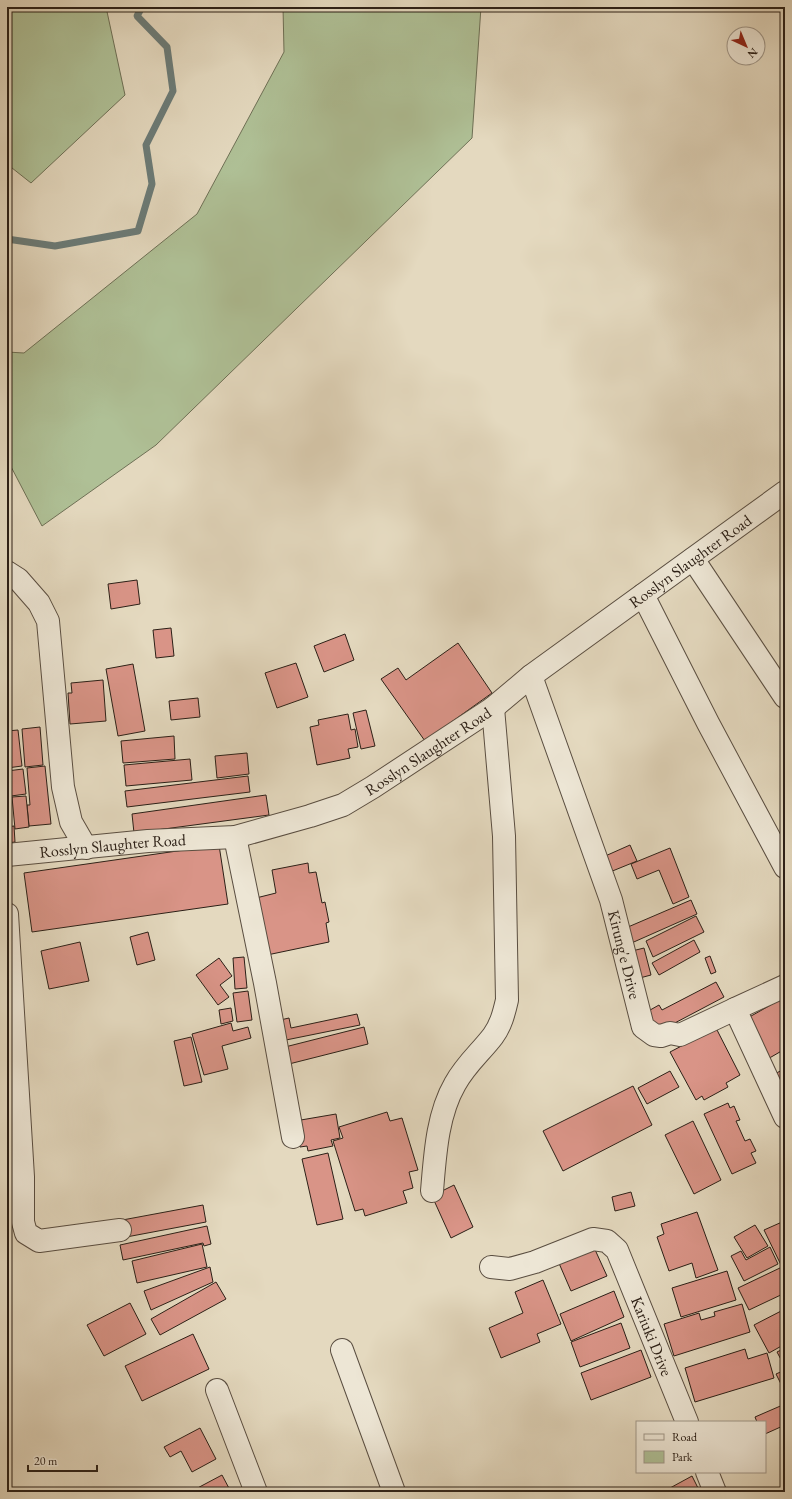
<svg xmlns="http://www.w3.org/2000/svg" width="792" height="1499" font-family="'EB Garamond',serif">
	<rect width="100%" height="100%" fill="#e4d9bf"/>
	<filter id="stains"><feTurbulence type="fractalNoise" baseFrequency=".005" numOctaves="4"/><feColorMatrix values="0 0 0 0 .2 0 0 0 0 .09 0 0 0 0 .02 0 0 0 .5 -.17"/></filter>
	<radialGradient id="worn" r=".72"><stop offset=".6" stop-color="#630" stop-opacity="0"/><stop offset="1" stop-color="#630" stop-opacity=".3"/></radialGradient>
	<g fill="#afc096" stroke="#6e7056">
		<polygon points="7,7 106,7 125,95 31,183 7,164"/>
		<polygon points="283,7 481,7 472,138 156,445 42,526 7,459 7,352 24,353 197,214 284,52"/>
	</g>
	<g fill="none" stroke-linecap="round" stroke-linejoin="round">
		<polyline stroke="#6c7c78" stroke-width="7" points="7,239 55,246 138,231 152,184 146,145 173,91 167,47 137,16 142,7"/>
	</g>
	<g fill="#d99487" stroke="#2c2017">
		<polygon points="137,580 140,604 111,609 108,584"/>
		<polygon points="171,628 174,656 156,658 153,630"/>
		<polygon points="345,634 354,660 324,672 314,646"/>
		<polygon points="458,643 492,693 425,741 381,679 398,668 406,680"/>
		<polygon points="296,663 308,697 277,708 265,673"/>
		<polygon points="133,664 145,731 118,736 106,669"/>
		<polygon points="103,680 106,721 70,724 68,693 72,693 71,683"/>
		<polygon points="198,698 200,717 171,720 169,701"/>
		<polygon points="366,710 375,746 361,749 353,713"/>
		<polygon points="348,714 351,730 355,729 358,747 348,749 350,758 317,765 310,727 319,725 318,720"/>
		<polygon points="40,727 43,765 25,767 22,729"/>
		<polygon points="18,730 22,766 7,768 7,731"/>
		<polygon points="174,736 175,759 123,763 121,741"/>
		<polygon points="247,753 249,774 217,778 215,756"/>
		<polygon points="190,759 192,780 126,786 124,765"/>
		<polygon points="45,766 51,824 29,826 27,805 30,805 27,768"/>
		<polygon points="23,769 26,794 11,796 7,771"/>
		<polygon points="248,776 250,792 127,807 125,791"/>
		<polygon points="266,795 269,815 134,833 132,814"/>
		<polygon points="26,796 29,827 15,829 12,797"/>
		<polygon points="14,826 15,842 7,843 7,827"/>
		<polygon points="219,845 228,904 32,932 24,873"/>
		<polygon points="630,845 637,861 610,872 603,857"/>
		<polygon points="670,848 689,897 673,904 659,870 637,879 631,864"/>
		<polygon points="308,863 309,873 316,872 322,903 325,902 329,922 326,923 329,942 267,955 256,898 276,893 272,870"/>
		<polygon points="691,900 697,914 627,945 621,930"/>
		<polygon points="696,916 704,932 653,957 646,941"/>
		<polygon points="148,932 155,960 137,965 130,937"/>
		<polygon points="694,940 700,952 659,975 652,963"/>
		<polygon points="80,942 89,981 49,989 41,951"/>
		<polygon points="644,948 651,975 636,979 628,952"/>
		<polygon points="710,956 716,972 711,974 705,958"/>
		<polygon points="244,957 247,988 235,989 233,958"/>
		<polygon points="219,958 232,976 220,985 229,997 218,1005 196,975"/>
		<polygon points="716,982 724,997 654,1034 643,1014 659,1005 662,1010"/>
		<polygon points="248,991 252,1020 237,1022 233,993"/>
		<polygon points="785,997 785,1049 766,1060 744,1020"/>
		<polygon points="231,1008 233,1021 221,1024 219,1010"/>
		<polygon points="357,1014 360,1025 281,1041 276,1021 289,1018 291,1028"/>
		<polygon points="231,1023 233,1031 248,1027 251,1038 222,1046 228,1069 204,1075 192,1034"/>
		<polygon points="364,1027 368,1044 285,1065 281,1048"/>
		<polygon points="716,1028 740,1075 726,1083 728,1087 704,1100 702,1096 696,1100 670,1052"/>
		<polygon points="191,1037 202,1082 184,1086 174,1041"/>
		<polygon points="784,1069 785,1071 785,1092 771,1076"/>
		<polygon points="670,1071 679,1087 647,1104 638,1088"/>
		<polygon points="633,1086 652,1125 563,1171 543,1131"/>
		<polygon points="728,1103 730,1108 734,1106 740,1120 736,1121 745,1141 750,1139 756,1151 751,1153 756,1163 732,1174 704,1114"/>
		<polygon points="387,1112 390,1121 402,1118 418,1170 409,1172 413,1188 403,1191 407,1203 365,1216 363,1209 355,1211 333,1141 343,1138 339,1127"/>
		<polygon points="336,1114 340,1138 331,1140 333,1146 308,1151 307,1146 300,1147 295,1121"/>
		<polygon points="693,1121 721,1180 694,1194 665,1135"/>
		<polygon points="328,1153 343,1219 317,1225 302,1159"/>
		<polygon points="454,1185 473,1227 451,1238 432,1196"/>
		<polygon points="631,1192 635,1206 615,1211 612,1197"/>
		<polygon points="203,1205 206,1222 121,1238 117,1221"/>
		<polygon points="697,1212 718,1270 696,1278 692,1263 669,1271 657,1237 664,1234 661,1224"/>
		<polygon points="782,1222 785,1228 785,1293 749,1310 738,1288 782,1267 764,1230"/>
		<polygon points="755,1225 768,1246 747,1258 734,1237"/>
		<polygon points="207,1226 211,1244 204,1246 203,1243 123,1260 120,1245"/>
		<polygon points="592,1243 607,1276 571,1291 555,1254"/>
		<polygon points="202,1244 207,1267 137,1283 132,1261"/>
		<polygon points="770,1247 778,1264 744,1281 731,1256 741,1251 746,1260"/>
		<polygon points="7,1250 10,1250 9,1272 7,1272"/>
		<polygon points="210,1267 213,1282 151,1310 144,1291"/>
		<polygon points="727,1271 736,1300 681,1317 672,1288"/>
		<polygon points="543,1280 561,1324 537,1334 540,1342 501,1358 489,1328 523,1313 515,1292"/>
		<polygon points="216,1282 226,1299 160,1335 151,1319"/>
		<polygon points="614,1291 624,1317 571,1341 560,1314"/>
		<polygon points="130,1303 146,1334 104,1356 87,1325"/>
		<polygon points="742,1304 750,1332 674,1356 664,1324 699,1313 701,1320 715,1316 714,1312"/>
		<polygon points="785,1309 785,1344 769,1353 754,1325"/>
		<polygon points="621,1323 630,1348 580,1367 571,1342"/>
		<polygon points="193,1334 209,1369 142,1401 125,1366"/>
		<polygon points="785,1348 785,1367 777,1352"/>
		<polygon points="745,1349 748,1359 767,1353 774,1378 695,1402 685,1368"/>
		<polygon points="641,1350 651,1377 591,1400 581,1373"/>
		<polygon points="785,1370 785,1382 781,1384 776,1374"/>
		<polygon points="785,1404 785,1425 765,1434 765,1422 757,1422 755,1417"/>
		<polygon points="200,1428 216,1459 192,1472 181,1451 170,1457 164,1447"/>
		<polygon points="222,1475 231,1492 190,1492"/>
		<polygon points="692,1476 700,1492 673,1492 670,1488"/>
	</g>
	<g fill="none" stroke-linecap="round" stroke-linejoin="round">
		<g stroke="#5a4e41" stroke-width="24">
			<g id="minor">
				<polyline points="693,559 785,697"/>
				<polyline points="7,572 18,579 39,603 48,621 63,787 71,822 86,848"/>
				<polyline points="643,595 708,723 785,867"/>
				<path id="s1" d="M531,676L611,900L643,1027L654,1035L661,1036L670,1033L680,1035L735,1009L785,1117"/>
				<polyline points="235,837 265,983 293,1137"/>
				<path id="s2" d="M7,855L148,841L235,837L310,816L343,805L373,787L493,708L531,676L785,492"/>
				<polyline points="7,914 23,1177 23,1222 26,1233 39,1241 120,1230"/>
				<polyline points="735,1009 785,986"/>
				<path d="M432,1191C435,1156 437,1115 455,1084C466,1064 480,1053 493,1036C501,1025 504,1013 507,1000L504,836L493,708"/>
				<path id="s3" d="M491,1267L510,1269L535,1262L593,1239L607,1241L617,1250L687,1422"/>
				<polyline points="342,1350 394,1492"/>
				<polyline points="217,1390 256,1492"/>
				<polyline points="707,1472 715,1492"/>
			</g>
		</g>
		<use href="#minor" stroke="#ede6d5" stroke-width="22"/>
	</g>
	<g text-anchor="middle" stroke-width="3" stroke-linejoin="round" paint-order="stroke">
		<g font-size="16" fill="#2c2017" stroke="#ede6d5">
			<text dy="6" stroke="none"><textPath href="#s2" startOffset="766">Rosslyn Slaughter Road</textPath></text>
			<text dy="6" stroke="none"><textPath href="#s2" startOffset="442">Rosslyn Slaughter Road</textPath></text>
			<text dy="6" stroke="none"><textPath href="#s2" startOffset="106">Rosslyn Slaughter Road</textPath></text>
			<text dy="6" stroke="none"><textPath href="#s1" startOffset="294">Kirung'e Drive</textPath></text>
			<text dy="6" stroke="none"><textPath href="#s3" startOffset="228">Kariuki Drive</textPath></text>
		</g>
	</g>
	<rect width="792" height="1499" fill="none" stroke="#e4d9bf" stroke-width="24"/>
	<rect x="8" y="8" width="776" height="1483" fill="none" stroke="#2c2017" stroke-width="2"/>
	<rect x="12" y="12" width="768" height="1475" fill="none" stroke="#2c2017"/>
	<rect x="636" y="1421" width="130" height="52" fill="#ede6d5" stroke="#a09789"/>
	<rect x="644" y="1434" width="20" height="6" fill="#ede6d5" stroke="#a09789"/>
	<text x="672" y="1441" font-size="12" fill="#2c2017">Road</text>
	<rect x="644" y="1451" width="20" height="12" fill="#afc096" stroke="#a09789"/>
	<text x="672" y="1461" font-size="12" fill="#2c2017">Park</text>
	<g transform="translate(746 46) rotate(136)"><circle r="19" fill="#ede6d5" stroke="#a09789"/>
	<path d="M0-3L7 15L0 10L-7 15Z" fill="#8f2418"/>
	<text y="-6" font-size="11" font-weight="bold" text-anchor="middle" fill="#2c2017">N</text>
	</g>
	<path d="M28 1465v6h69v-6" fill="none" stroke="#2c2017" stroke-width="2"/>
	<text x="34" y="1465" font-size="12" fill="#2c2017" stroke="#ede6d5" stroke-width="3" paint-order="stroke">20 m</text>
	<rect width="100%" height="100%" filter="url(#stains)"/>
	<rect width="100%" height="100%" fill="url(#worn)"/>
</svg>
